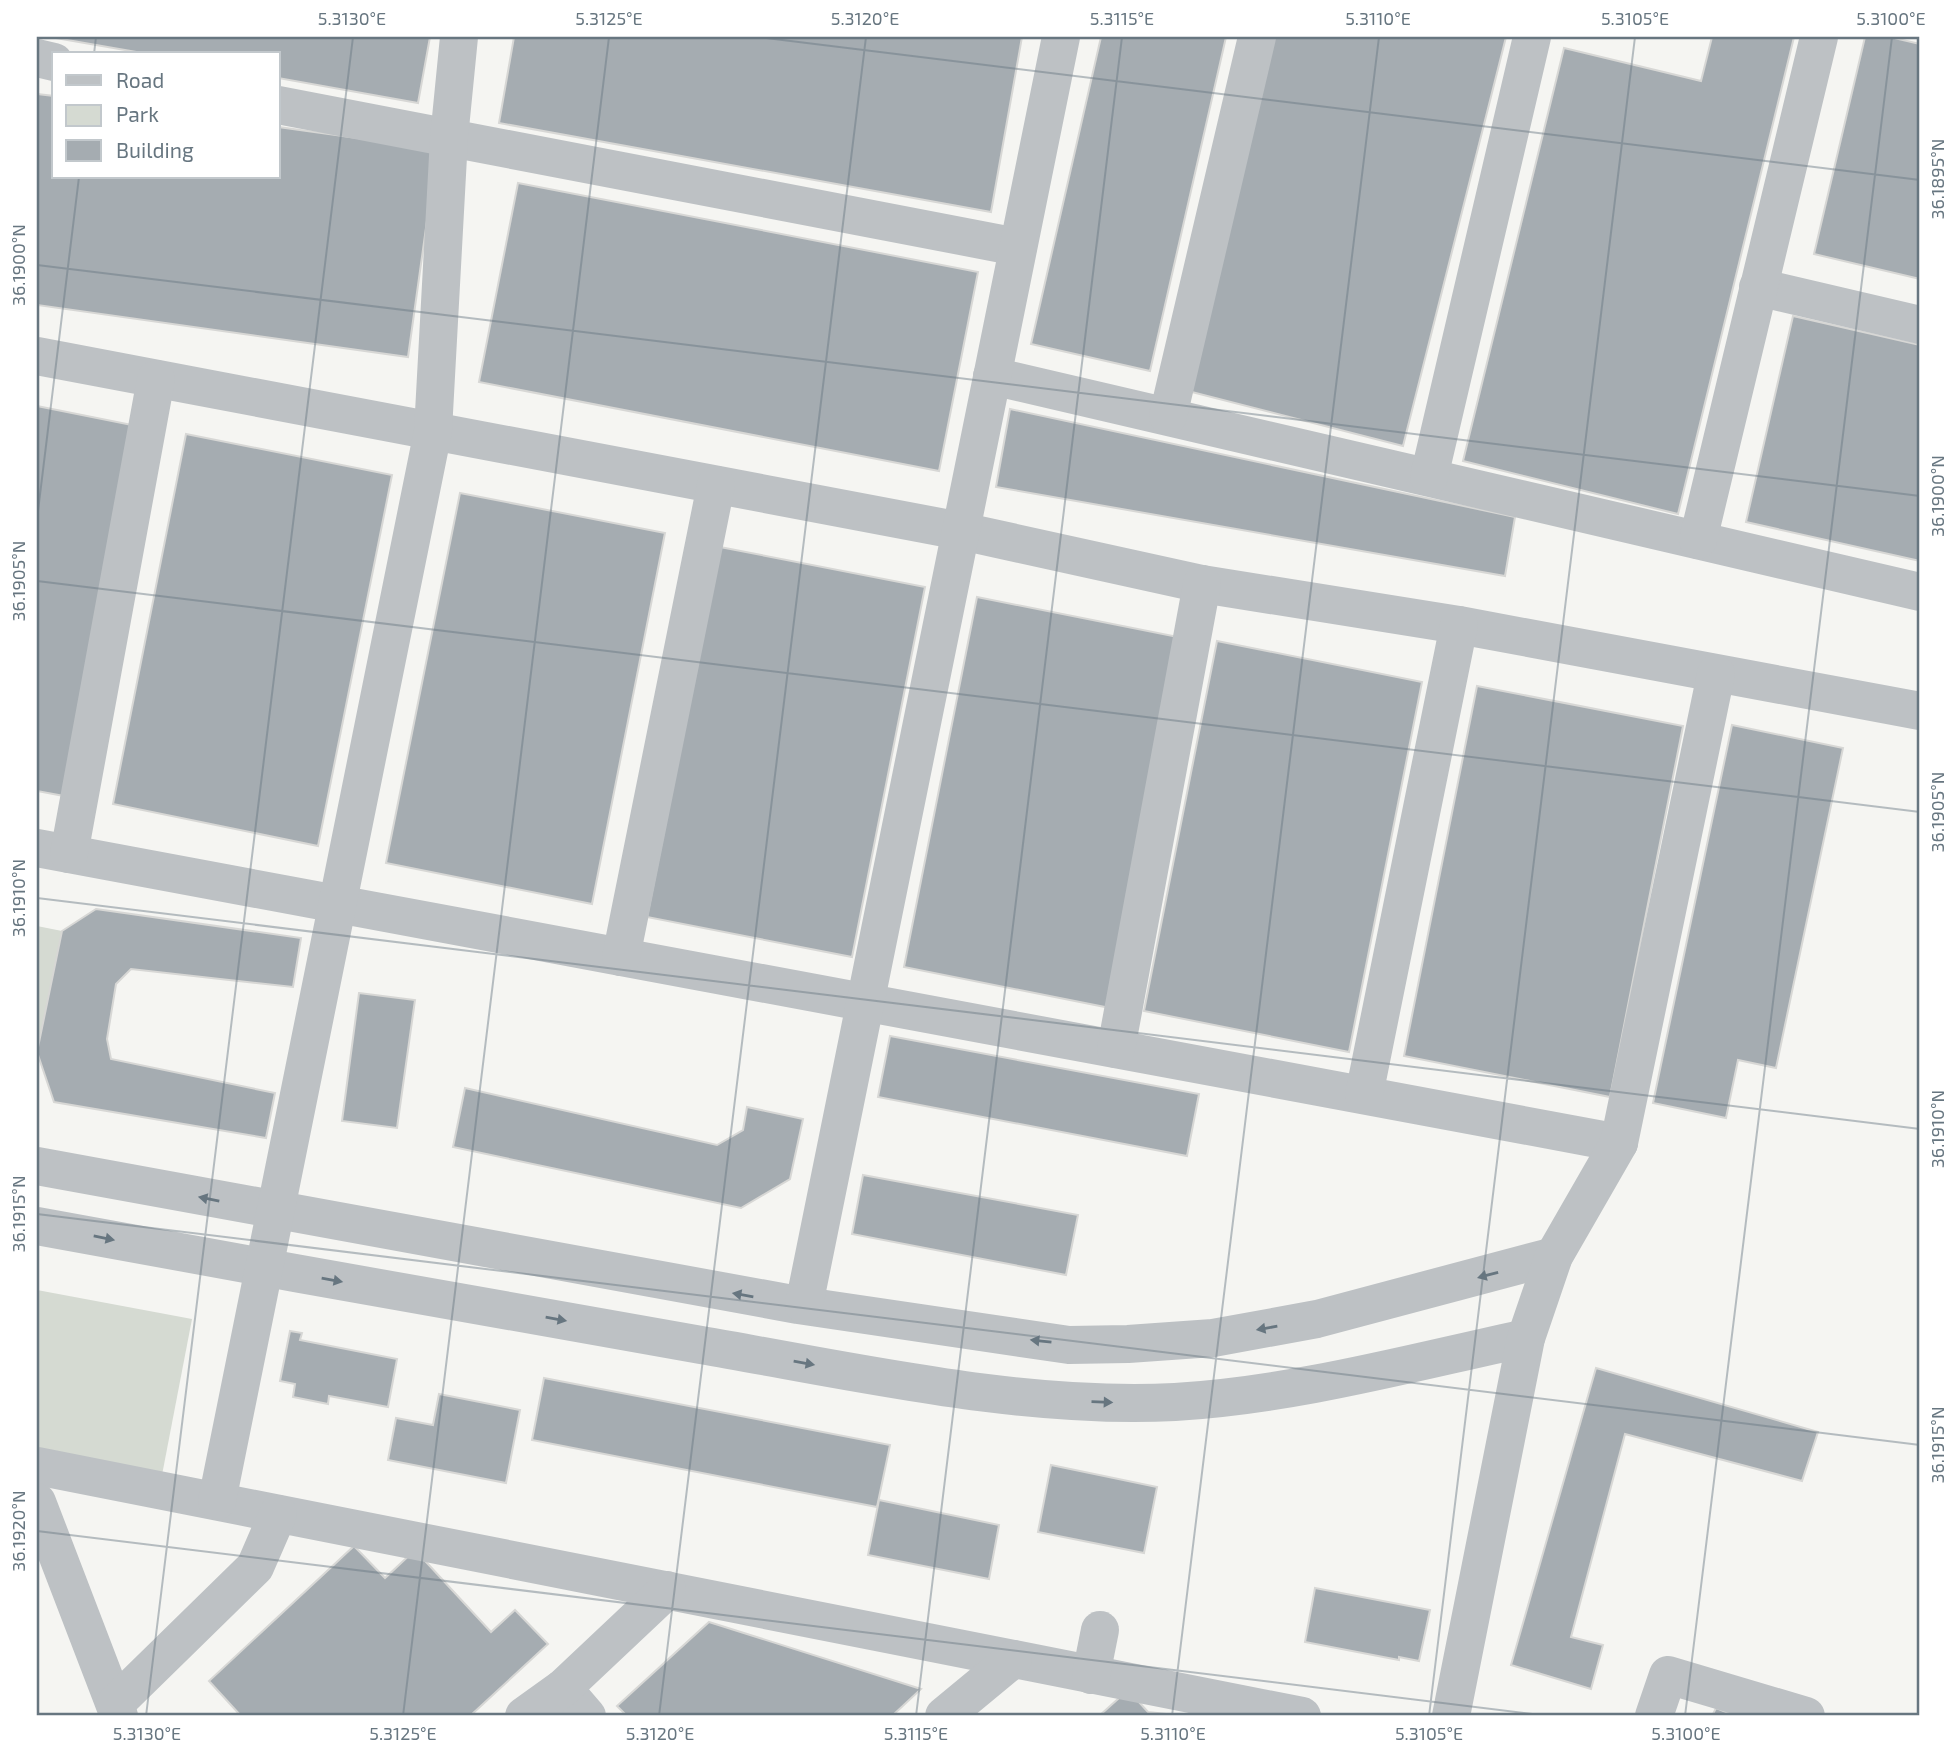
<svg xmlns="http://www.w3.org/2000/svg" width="1957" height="1753" font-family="'Exo 2',sans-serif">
	<rect width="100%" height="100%" fill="#f5f5f2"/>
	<g fill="#d5dad2">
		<polygon points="37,926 62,931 37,1052"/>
		<polygon points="37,1290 192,1319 162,1475 37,1451"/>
	</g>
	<g fill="#a5acb1" stroke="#d7d7d5" stroke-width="2">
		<polygon points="50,37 430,37 418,103 278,78 278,54 148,54"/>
		<polygon points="514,37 1022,37 991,212 499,123"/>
		<polygon points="1101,37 1226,37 1150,371 1031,344"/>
		<polygon points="1274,37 1506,37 1403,446 1184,390"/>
		<polygon points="1712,37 1794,37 1678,514 1463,461 1564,48 1701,81"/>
		<polygon points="1865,37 1890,37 1920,44 1920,279 1814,254"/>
		<polygon points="37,94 54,96 54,177 278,177 278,127 437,149 408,357 37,305"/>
		<polygon points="518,183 978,272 939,471 479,382"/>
		<polygon points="1793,316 1920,345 1920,561 1746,522"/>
		<polygon points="37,406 137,426 64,796 37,791"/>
		<polygon points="1010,409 1515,517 1505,576 996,487"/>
		<polygon points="186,434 392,475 318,846 113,804"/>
		<polygon points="460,493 665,533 592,904 386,863"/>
		<polygon points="720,547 925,587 852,957 647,917"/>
		<polygon points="977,597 1183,638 1110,1008 904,967"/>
		<polygon points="1217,641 1422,682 1349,1052 1144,1011"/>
		<polygon points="1477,686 1683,726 1610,1097 1404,1056"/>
		<polygon points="1732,725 1843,748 1776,1068 1738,1060 1726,1118 1653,1103"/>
		<polygon points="96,909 301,938 293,987 131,969 116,984 107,1039 111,1059 275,1093 266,1138 54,1102 37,1052 62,931"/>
		<polygon points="359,993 415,1000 397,1128 342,1121"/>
		<polygon points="890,1036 1199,1094 1187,1156 878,1097"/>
		<polygon points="465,1088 717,1145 743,1130 747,1107 803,1119 790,1179 741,1208 453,1147"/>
		<polygon points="863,1175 1078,1215 1066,1275 852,1234"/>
		<polygon points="290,1331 302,1333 300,1340 397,1359 388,1407 329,1396 328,1404 293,1397 295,1384 280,1381"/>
		<polygon points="1596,1368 1818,1432 1802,1481 1625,1434 1571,1637 1603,1645 1591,1689 1511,1665"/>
		<polygon points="544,1378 890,1445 877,1507 532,1440"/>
		<polygon points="439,1394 520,1410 506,1483 388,1460 396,1418 433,1425"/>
		<polygon points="1051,1465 1157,1487 1144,1553 1038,1532"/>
		<polygon points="879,1500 999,1525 989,1579 868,1555"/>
		<polygon points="354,1546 385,1578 415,1550 491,1632 515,1610 548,1644 470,1716 241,1716 209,1681"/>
		<polygon points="1315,1588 1430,1610 1419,1661 1399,1657 1399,1660 1305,1642"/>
		<polygon points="709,1622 921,1689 892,1716 627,1716 617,1706"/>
		<polygon points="1128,1690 1148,1712 1185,1716 1099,1716"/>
		<polygon points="1716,1708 1736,1716 1712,1716"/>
	</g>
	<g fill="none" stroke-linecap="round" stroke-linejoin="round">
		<g stroke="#bdc1c4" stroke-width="38">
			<polyline points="37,58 54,62"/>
			<polyline points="278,105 1018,247"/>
			<polyline points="1758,287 1920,325"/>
			<polyline points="37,356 961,531 1202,584 1459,625 1920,711"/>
			<polyline points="992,376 1920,592"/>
			<polyline points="1168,416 1257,37"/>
			<polyline points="1429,477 1532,37"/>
			<polyline points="1698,540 1819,37"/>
			<polyline points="37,848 1619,1143"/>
			<polyline points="69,854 156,379"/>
			<polyline points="621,957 716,485"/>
			<polyline points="1116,1049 1202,584"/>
			<polyline points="1364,1095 1459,625"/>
			<polyline points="37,1166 798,1305 1069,1345 1128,1344 1213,1338 1317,1319 1554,1256"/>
			<path d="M37,1226C258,1267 480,1306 701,1345C853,1371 1022,1410 1175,1402C1293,1395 1410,1363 1526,1338"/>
			<polyline points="804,1305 1061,37"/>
			<polyline points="37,1466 1302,1716"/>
			<polyline points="217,1501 433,431 449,138 459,37"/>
			<polyline points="37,1502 119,1716"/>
			<polyline points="1091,1675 1100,1630"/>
			<polyline points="563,1688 587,1716"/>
			<polyline points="115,1704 255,1567 278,1514"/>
			<polyline points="524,1716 563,1688 667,1590"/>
			<polyline points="944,1716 1013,1659"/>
			<polyline points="1451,1716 1526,1338 1554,1256 1619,1143 1716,674"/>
			<polyline points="1654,1716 1668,1675 1806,1716"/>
		</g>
	</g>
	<defs><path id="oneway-solid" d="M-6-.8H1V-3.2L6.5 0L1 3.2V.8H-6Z" transform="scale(1.75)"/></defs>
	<g fill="#677680">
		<use href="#oneway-solid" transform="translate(209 1199) rotate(-169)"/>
		<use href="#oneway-solid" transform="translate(104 1238) rotate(11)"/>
		<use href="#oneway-solid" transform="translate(1488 1275) rotate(165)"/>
		<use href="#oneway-solid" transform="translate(332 1280) rotate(10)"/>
		<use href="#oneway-solid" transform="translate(743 1295) rotate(-170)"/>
		<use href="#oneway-solid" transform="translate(556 1319) rotate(10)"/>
		<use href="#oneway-solid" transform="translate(1267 1328) rotate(170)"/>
		<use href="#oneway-solid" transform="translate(1041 1341) rotate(-174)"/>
		<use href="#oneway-solid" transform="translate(804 1363) rotate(10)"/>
		<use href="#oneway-solid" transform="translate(1102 1402) rotate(2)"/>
	</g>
	<path fill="none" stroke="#677680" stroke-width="2" stroke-opacity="0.45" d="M757,37L1920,180M94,54L96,37M37,265L1920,496M37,519L79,177M37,581L1920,812M37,898L1920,1129M37,1214L1920,1445M37,1531L1549,1716M146,1716L353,37M403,1716L609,37M659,1716L866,37M916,1716L1122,37M1172,1716L1379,37M1429,1716L1635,37M1685,1716L1892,37"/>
	<rect width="1957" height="1753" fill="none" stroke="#ffffff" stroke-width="77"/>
	<rect x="52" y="52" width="228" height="126" fill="#ffffff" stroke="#c2c8cc" stroke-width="2"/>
	<rect x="66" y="75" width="35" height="10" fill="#bdc1c4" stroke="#c2c8cc" stroke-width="2"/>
	<text x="116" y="88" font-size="21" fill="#677680">Road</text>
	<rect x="66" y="105" width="35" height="21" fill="#d5dad2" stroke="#c2c8cc" stroke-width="2"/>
	<text x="116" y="122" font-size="21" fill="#677680">Park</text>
	<rect x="66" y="140" width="35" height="21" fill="#a5acb1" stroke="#c2c8cc" stroke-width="2"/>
	<text x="116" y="158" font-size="21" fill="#677680">Building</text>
	<rect x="38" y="38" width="1880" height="1676" fill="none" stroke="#677680" stroke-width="2.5"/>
	<g font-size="18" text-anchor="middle" fill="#677680">
		<text x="352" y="25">5.3130°E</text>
		<text x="609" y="25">5.3125°E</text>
		<text x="865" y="25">5.3120°E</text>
		<text x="1122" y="25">5.3115°E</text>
		<text x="1378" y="25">5.3110°E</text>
		<text x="1635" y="25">5.3105°E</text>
		<text x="1891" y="25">5.3100°E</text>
		<text transform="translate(1938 179) rotate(-90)" y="6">36.1895°N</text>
		<text transform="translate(19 265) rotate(-90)" y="6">36.1900°N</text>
		<text transform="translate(1938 496) rotate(-90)" y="6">36.1900°N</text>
		<text transform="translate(19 581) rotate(-90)" y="6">36.1905°N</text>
		<text transform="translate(1938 812) rotate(-90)" y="6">36.1905°N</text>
		<text transform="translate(19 898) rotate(-90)" y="6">36.1910°N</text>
		<text transform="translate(1938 1129) rotate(-90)" y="6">36.1910°N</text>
		<text transform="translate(19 1214) rotate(-90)" y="6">36.1915°N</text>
		<text transform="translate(1938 1445) rotate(-90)" y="6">36.1915°N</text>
		<text transform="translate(19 1531) rotate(-90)" y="6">36.1920°N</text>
		<text x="147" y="1740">5.3130°E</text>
		<text x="403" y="1740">5.3125°E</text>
		<text x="660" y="1740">5.3120°E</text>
		<text x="916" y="1740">5.3115°E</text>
		<text x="1173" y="1740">5.3110°E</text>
		<text x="1429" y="1740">5.3105°E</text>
		<text x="1686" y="1740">5.3100°E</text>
	</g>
</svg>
